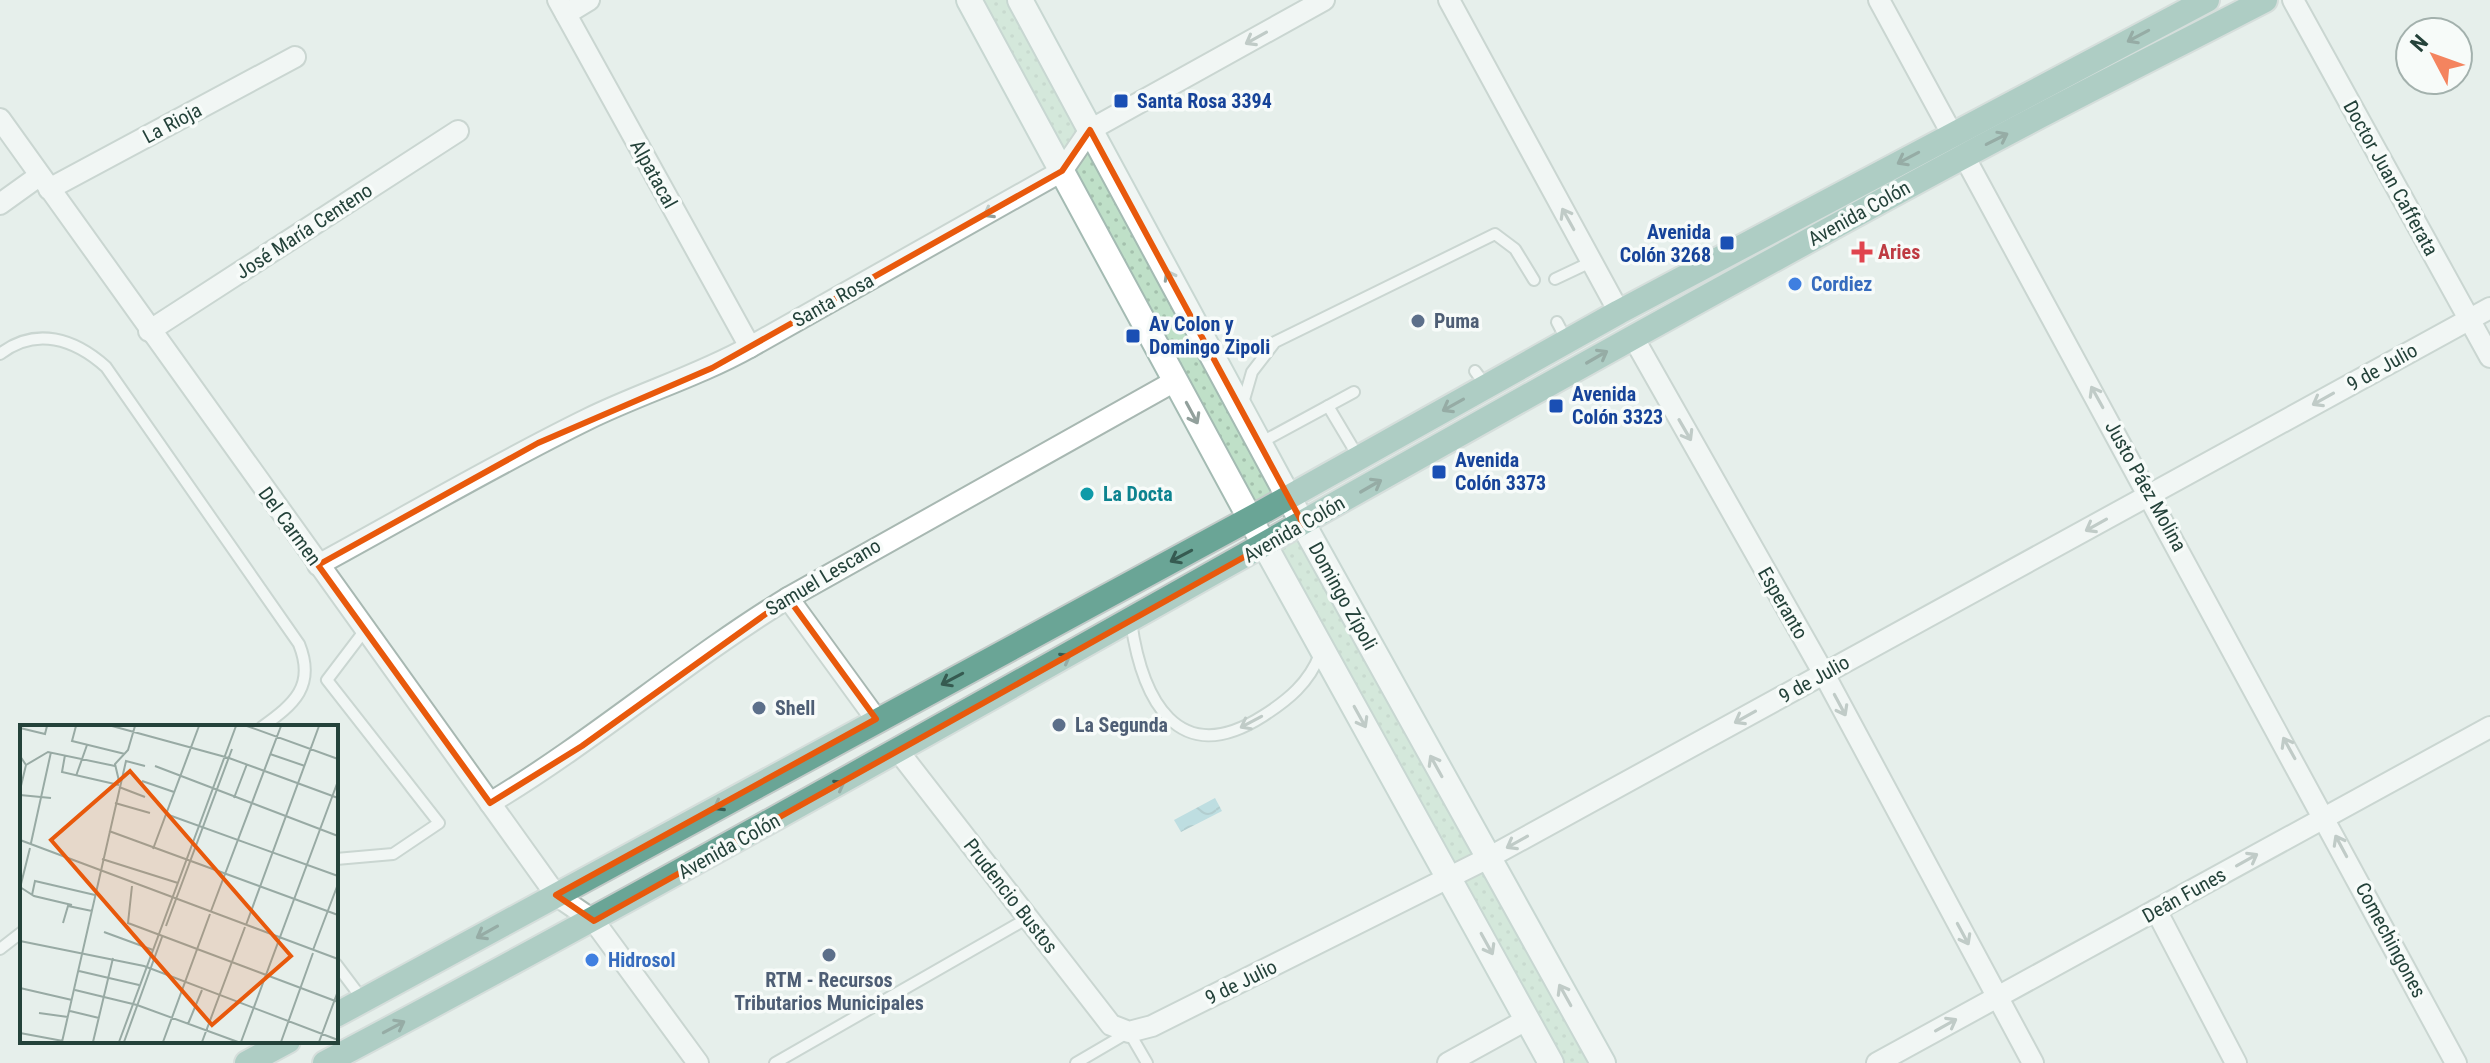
<svg xmlns="http://www.w3.org/2000/svg" width="2490" height="1063" font-family="'Roboto Condensed',sans-serif">
	<defs>
		<pattern id="park-dots" width="8" height="8" patternUnits="userSpaceOnUse" patternTransform="scale(2)"><rect width="8" height="8" fill="#bfe0c8"/><path d="M2 2h.1M6 6h.1" fill="none" stroke="#a4c1ad" stroke-width="1.8" stroke-linecap="round"/></pattern>
		<pattern id="water-waves" width="16" height="10" patternUnits="userSpaceOnUse" patternTransform="scale(2)"><rect width="16" height="10" fill="#8ec9d4"/><path d="M0 5q4-4 8 0t8 0" fill="none" stroke="#74a5ad"/></pattern>
	</defs>
	<rect width="100%" height="100%" fill="#e6efeb"/>
	<g fill="url(#park-dots)">
		<polygon points="969,0 1020,0 1289,497 1250,519"/>
		<polygon points="1303,524 1603,1063 1551,1063 1265,546"/>
	</g>
	<polygon fill="url(#water-waves)" points="1215,798 1222,811 1181,832 1174,820"/>
	<g fill="none" stroke-linecap="round" stroke-linejoin="round">
		<g stroke="#a8b8b2" stroke-width="14">
			<g id="service">
				<polyline points="1555,279 1591,262"/>
				<polyline points="1557,322 1567,341"/>
				<path d="M0,354C36,326 75,339 106,367L299,644C316,686 294,704 262,727"/>
				<polyline points="1475,371 1486,386"/>
				<polyline points="1243,403 1252,372 1275,342 1495,234 1515,249 1534,280"/>
				<polyline points="1328,406 1359,458"/>
				<polyline points="1260,443 1354,392"/>
				<path d="M1131,622C1142,698 1177,771 1263,716C1288,700 1309,683 1320,654"/>
				<polyline points="336,859 393,854 439,823 327,680 365,630"/>
				<polyline points="0,949 22,932"/>
				<polyline points="336,964 363,1000"/>
				<polyline points="775,1063 1028,918"/>
				<polyline points="1076,1063 1129,1032 1147,1063"/>
			</g>
		</g>
		<g stroke="#a8b8b2" stroke-width="24">
			<g id="minor">
				<polyline points="558,0 750,347"/>
				<polyline points="1449,0 1619,312"/>
				<polyline points="1879,0 1952,134"/>
				<polyline points="2293,0 2490,357"/>
				<polyline points="566,14 589,0"/>
				<polyline points="0,119 556,895 594,921 698,1063"/>
				<polyline points="1964,156 2456,1063"/>
				<polyline points="49,189 295,57"/>
				<polyline points="0,204 39,176"/>
				<polyline points="149,331 458,131"/>
				<polyline points="1633,337 1824,674 2033,1063"/>
				<path d="M318,565C408,516 496,464 588,419C641,393 698,376 750,347L1062,171L1090,130L1324,0"/>
				<polyline points="788,598 876,719"/>
				<polyline points="899,752 1111,1025 1129,1032 1152,1026 1488,858 2490,308"/>
				<path d="M490,803C595,740 685,661 788,598L1175,381"/>
				<polyline points="2156,910 2236,1063"/>
				<polyline points="1448,1063 1528,1019"/>
				<polyline points="1877,1063 2490,727"/>
			</g>
		</g>
		<g stroke="#a4bbb3" stroke-width="28">
			<g id="secondary">
				<polyline points="969,0 1265,546 1551,1063"/>
				<polyline points="1020,0 1303,524 1603,1063"/>
			</g>
		</g>
		<g stroke="#c2cac8" stroke-width="28">
			<g id="primary">
				<polyline points="336,1015 1264,511 1619,312 2207,0"/>
				<polyline points="247,1063 288,1041"/>
				<path d="M325,1063C875,772 1411,454 1959,159C2060,104 2163,53 2265,0"/>
			</g>
		</g>
		<use href="#service" stroke="#fff" stroke-width="10"/>
		<use href="#minor" stroke="#fff" stroke-width="20"/>
		<use href="#secondary" stroke="#fff" stroke-width="24"/>
		<use href="#primary" stroke="#6aa596" stroke-width="24"/>
	</g>
	<defs><path id="oneway-shaft" d="M-6 0H5M1.5-3L5.5 0L1.5 3" fill="none" stroke-width="1.6" stroke-linecap="round" stroke-linejoin="round" transform="scale(2)"/></defs>
	<g stroke="#365b51">
		<use href="#oneway-shaft" transform="translate(2138 36) rotate(152)"/>
		<use href="#oneway-shaft" transform="translate(1997 139) rotate(-27)"/>
		<use href="#oneway-shaft" transform="translate(1908 158) rotate(152)"/>
		<use href="#oneway-shaft" transform="translate(1597 357) rotate(-30)"/>
		<use href="#oneway-shaft" transform="translate(1453 405) rotate(151)"/>
		<use href="#oneway-shaft" transform="translate(1371 486) rotate(-30)"/>
		<use href="#oneway-shaft" transform="translate(1181 556) rotate(152)"/>
		<use href="#oneway-shaft" transform="translate(1060 661) rotate(-29)"/>
		<use href="#oneway-shaft" transform="translate(952 679) rotate(152)"/>
		<use href="#oneway-shaft" transform="translate(834 788) rotate(-29)"/>
		<use href="#oneway-shaft" transform="translate(724 803) rotate(151)"/>
		<use href="#oneway-shaft" transform="translate(487 932) rotate(151)"/>
		<use href="#oneway-shaft" transform="translate(394 1027) rotate(-28)"/>
	</g>
	<g stroke="#92a09c">
		<use href="#oneway-shaft" transform="translate(1256 38) rotate(151)"/>
		<use href="#oneway-shaft" transform="translate(994 210) rotate(151)"/>
		<use href="#oneway-shaft" transform="translate(1568 219) rotate(-119)"/>
		<use href="#oneway-shaft" transform="translate(1172 281) rotate(-118)"/>
		<use href="#oneway-shaft" transform="translate(2097 397) rotate(-119)"/>
		<use href="#oneway-shaft" transform="translate(2323 399) rotate(151)"/>
		<use href="#oneway-shaft" transform="translate(1192 413) rotate(62)"/>
		<use href="#oneway-shaft" transform="translate(1685 430) rotate(60)"/>
		<use href="#oneway-shaft" transform="translate(2096 525) rotate(151)"/>
		<use href="#oneway-shaft" transform="translate(1840 705) rotate(62)"/>
		<use href="#oneway-shaft" transform="translate(1360 717) rotate(61)"/>
		<use href="#oneway-shaft" transform="translate(1745 717) rotate(151)"/>
		<use href="#oneway-shaft" transform="translate(1251 722) rotate(152)"/>
		<use href="#oneway-shaft" transform="translate(2289 748) rotate(-119)"/>
		<use href="#oneway-shaft" transform="translate(1436 766) rotate(-119)"/>
		<use href="#oneway-shaft" transform="translate(1517 842) rotate(151)"/>
		<use href="#oneway-shaft" transform="translate(2341 846) rotate(-118)"/>
		<use href="#oneway-shaft" transform="translate(2247 860) rotate(-29)"/>
		<use href="#oneway-shaft" transform="translate(1963 934) rotate(62)"/>
		<use href="#oneway-shaft" transform="translate(1487 944) rotate(61)"/>
		<use href="#oneway-shaft" transform="translate(1565 995) rotate(-119)"/>
		<use href="#oneway-shaft" transform="translate(1946 1025) rotate(-29)"/>
	</g>
	<path d="M0 0H2490V1063H0ZM1090,130L1303,524L594,921L556,895L876,719L788,598L582,746L490,803L318,565L538,443L712,368L1062,171Z" fill="#e6efeb" fill-opacity=".55" fill-rule="evenodd"/>
	<path fill="none" stroke="#e8590c" stroke-width="6" stroke-linejoin="round" d="M1090,130L1303,524L594,921L556,895L876,719L788,598L582,746L490,803L318,565L538,443L712,368L1062,171Z"/>
	<g fill="#1a4fb4" stroke="#f7fbf9" stroke-width="3">
		<rect x="1113" y="93" width="16" height="16" rx="4"/>
		<rect x="1719" y="235" width="16" height="16" rx="4"/>
		<rect x="1125" y="328" width="16" height="16" rx="4"/>
		<rect x="1548" y="398" width="16" height="16" rx="4"/>
		<rect x="1431" y="464" width="16" height="16" rx="4"/>
	</g>
	<path fill="#e0444e" stroke="#f7fbf9" stroke-width="3" d="M1858 240h8v8h8v8h-8v8h-8v-8h-8v-8h8z"/>
	<g fill="#3f7fe0" stroke="#f7fbf9" stroke-width="3">
		<circle cx="1795" cy="284" r="8"/>
		<circle cx="592" cy="960" r="8"/>
	</g>
	<g fill="#5c6f8a" stroke="#f7fbf9" stroke-width="3">
		<circle cx="1418" cy="321" r="8"/>
		<circle cx="759" cy="708" r="8"/>
		<circle cx="1059" cy="725" r="8"/>
		<circle cx="829" cy="955" r="8"/>
	</g>
	<circle fill="#0f9aa8" stroke="#f7fbf9" stroke-width="3" cx="1087" cy="494" r="8"/>
	<g text-anchor="middle" stroke-width="7" stroke-linejoin="round" paint-order="stroke">
		<g font-size="20" font-weight="bold" fill="#164399" stroke="#f7fbf9" text-anchor="start">
			<text x="1137" y="108">Santa Rosa 3394</text>
			<text x="1711" y="239" text-anchor="end">Avenida<tspan x="1711" dy="23">Colón 3268</tspan></text>
			<text x="1149" y="331">Av Colon y<tspan x="1149" dy="23">Domingo Zipoli</tspan></text>
			<text x="1572" y="401">Avenida<tspan x="1572" dy="23">Colón 3323</tspan></text>
			<text x="1455" y="467">Avenida<tspan x="1455" dy="23">Colón 3373</tspan></text>
		</g>
		<g font-size="20" fill="#24423a" stroke="#f7fbf9">
			<text transform="translate(172 123) rotate(-28)" y="7">La Rioja</text>
			<text transform="translate(654 174) rotate(61)" y="7">Alpatacal</text>
			<text transform="translate(2391 178) rotate(61)" y="7">Doctor Juan Cafferata</text>
			<text transform="translate(1859 213) rotate(-29)" y="7">Avenida Colón</text>
			<text transform="translate(304 231) rotate(-33)" y="7">José María Centeno</text>
			<text transform="translate(833 300) rotate(-29)" y="7">Santa Rosa</text>
			<text transform="translate(2382 367) rotate(-29)" y="7">9 de Julio</text>
			<text transform="translate(2146 486) rotate(61)" y="7">Justo Páez Molina</text>
			<text transform="translate(290 526) rotate(54)" y="7">Del Carmen</text>
			<text transform="translate(1294 529) rotate(-30)" y="7">Avenida Colón</text>
			<text transform="translate(823 577) rotate(-31)" y="7">Samuel Lescano</text>
			<text transform="translate(1343 596) rotate(61)" y="7">Domingo Zípoli</text>
			<text transform="translate(1783 603) rotate(60)" y="7">Esperanto</text>
			<text transform="translate(1814 679) rotate(-29)" y="7">9 de Julio</text>
			<text transform="translate(729 846) rotate(-29)" y="7">Avenida Colón</text>
			<text transform="translate(2184 895) rotate(-29)" y="7">Deán Funes</text>
			<text transform="translate(1011 896) rotate(52)" y="7">Prudencio Bustos</text>
			<text transform="translate(2391 940) rotate(62)" y="7">Comechingones</text>
			<text transform="translate(1241 982) rotate(-26)" y="7">9 de Julio</text>
		</g>
		<g font-size="20" font-weight="bold" fill="#be3a42" stroke="#f7fbf9" text-anchor="start">
			<text x="1878" y="259">Aries</text>
		</g>
		<g font-size="20" font-weight="bold" fill="#366cbe" stroke="#f7fbf9" text-anchor="start">
			<text x="1811" y="291">Cordiez</text>
			<text x="608" y="967">Hidrosol</text>
		</g>
		<g font-size="20" font-weight="bold" fill="#4e5e75" stroke="#f7fbf9" text-anchor="start">
			<text x="1434" y="328">Puma</text>
			<text x="775" y="715">Shell</text>
			<text x="1075" y="732">La Segunda</text>
			<text x="829" y="987" text-anchor="middle">RTM - Recursos<tspan x="829" dy="23">Tributarios Municipales</tspan></text>
		</g>
		<g font-size="20" font-weight="bold" fill="#0d838f" stroke="#f7fbf9" text-anchor="start">
			<text x="1103" y="501">La Docta</text>
		</g>
	</g>
	<g transform="translate(20 725)">
		<rect width="318" height="318" fill="#e6efeb"/>
		<path fill="none" stroke="#98aaa4" stroke-width="2" d="M56,1L52,16L105,29M92,1L209,33L318,73M227,1L318,34M0,3L25,9L27,1M250,29L285,41M45,30L42,47L99,60M0,31L6,40L28,27L95,41M135,41L318,111M56,51L67,20M99,56L95,39L108,25L115,1M122,56L154,67M99,62L125,72M0,65L6,40M0,70L31,73M214,73L227,39M95,78L130,88M146,89L318,151M89,106L318,190M0,115L318,234M11,118L31,27M133,124L179,1M82,134L158,158M112,161L108,198L318,277M0,162L14,171L52,180M0,163L10,123M12,170L15,156L75,170M191,186L261,1M43,198L48,181L72,186M226,200L299,1M146,201L212,24M84,207L133,225M0,216L124,241L318,315M293,225L318,159M59,246L119,260M0,263L52,275M55,265L117,280L218,317M50,286L79,293M19,288L48,292M168,299L182,265M0,308L43,316M42,317L106,36L125,41M73,317L93,233M99,317L216,1M104,317L142,212M143,317L190,189M182,317L225,202M221,317L318,56M261,317L293,228M299,317L318,266"/>
		<path fill="#e8590c" fill-opacity="0.15" stroke="#e8590c" stroke-width="4" d="M110,46L271,231L192,300L31,115Z"/>
		<rect width="318" height="318" fill="none" stroke="#24423a" stroke-width="4"/>
	</g>
	<g transform="translate(2434 56) rotate(311)"><circle r="38" fill="#f7fbf9" stroke="#a3b1ad" stroke-width="2"/>
	<path d="M0-6L14 30L0 20L-14 30Z" fill="#f4845f"/>
	<text y="-12" font-size="22" font-weight="bold" text-anchor="middle" fill="#24423a">N</text>
	</g>
</svg>
